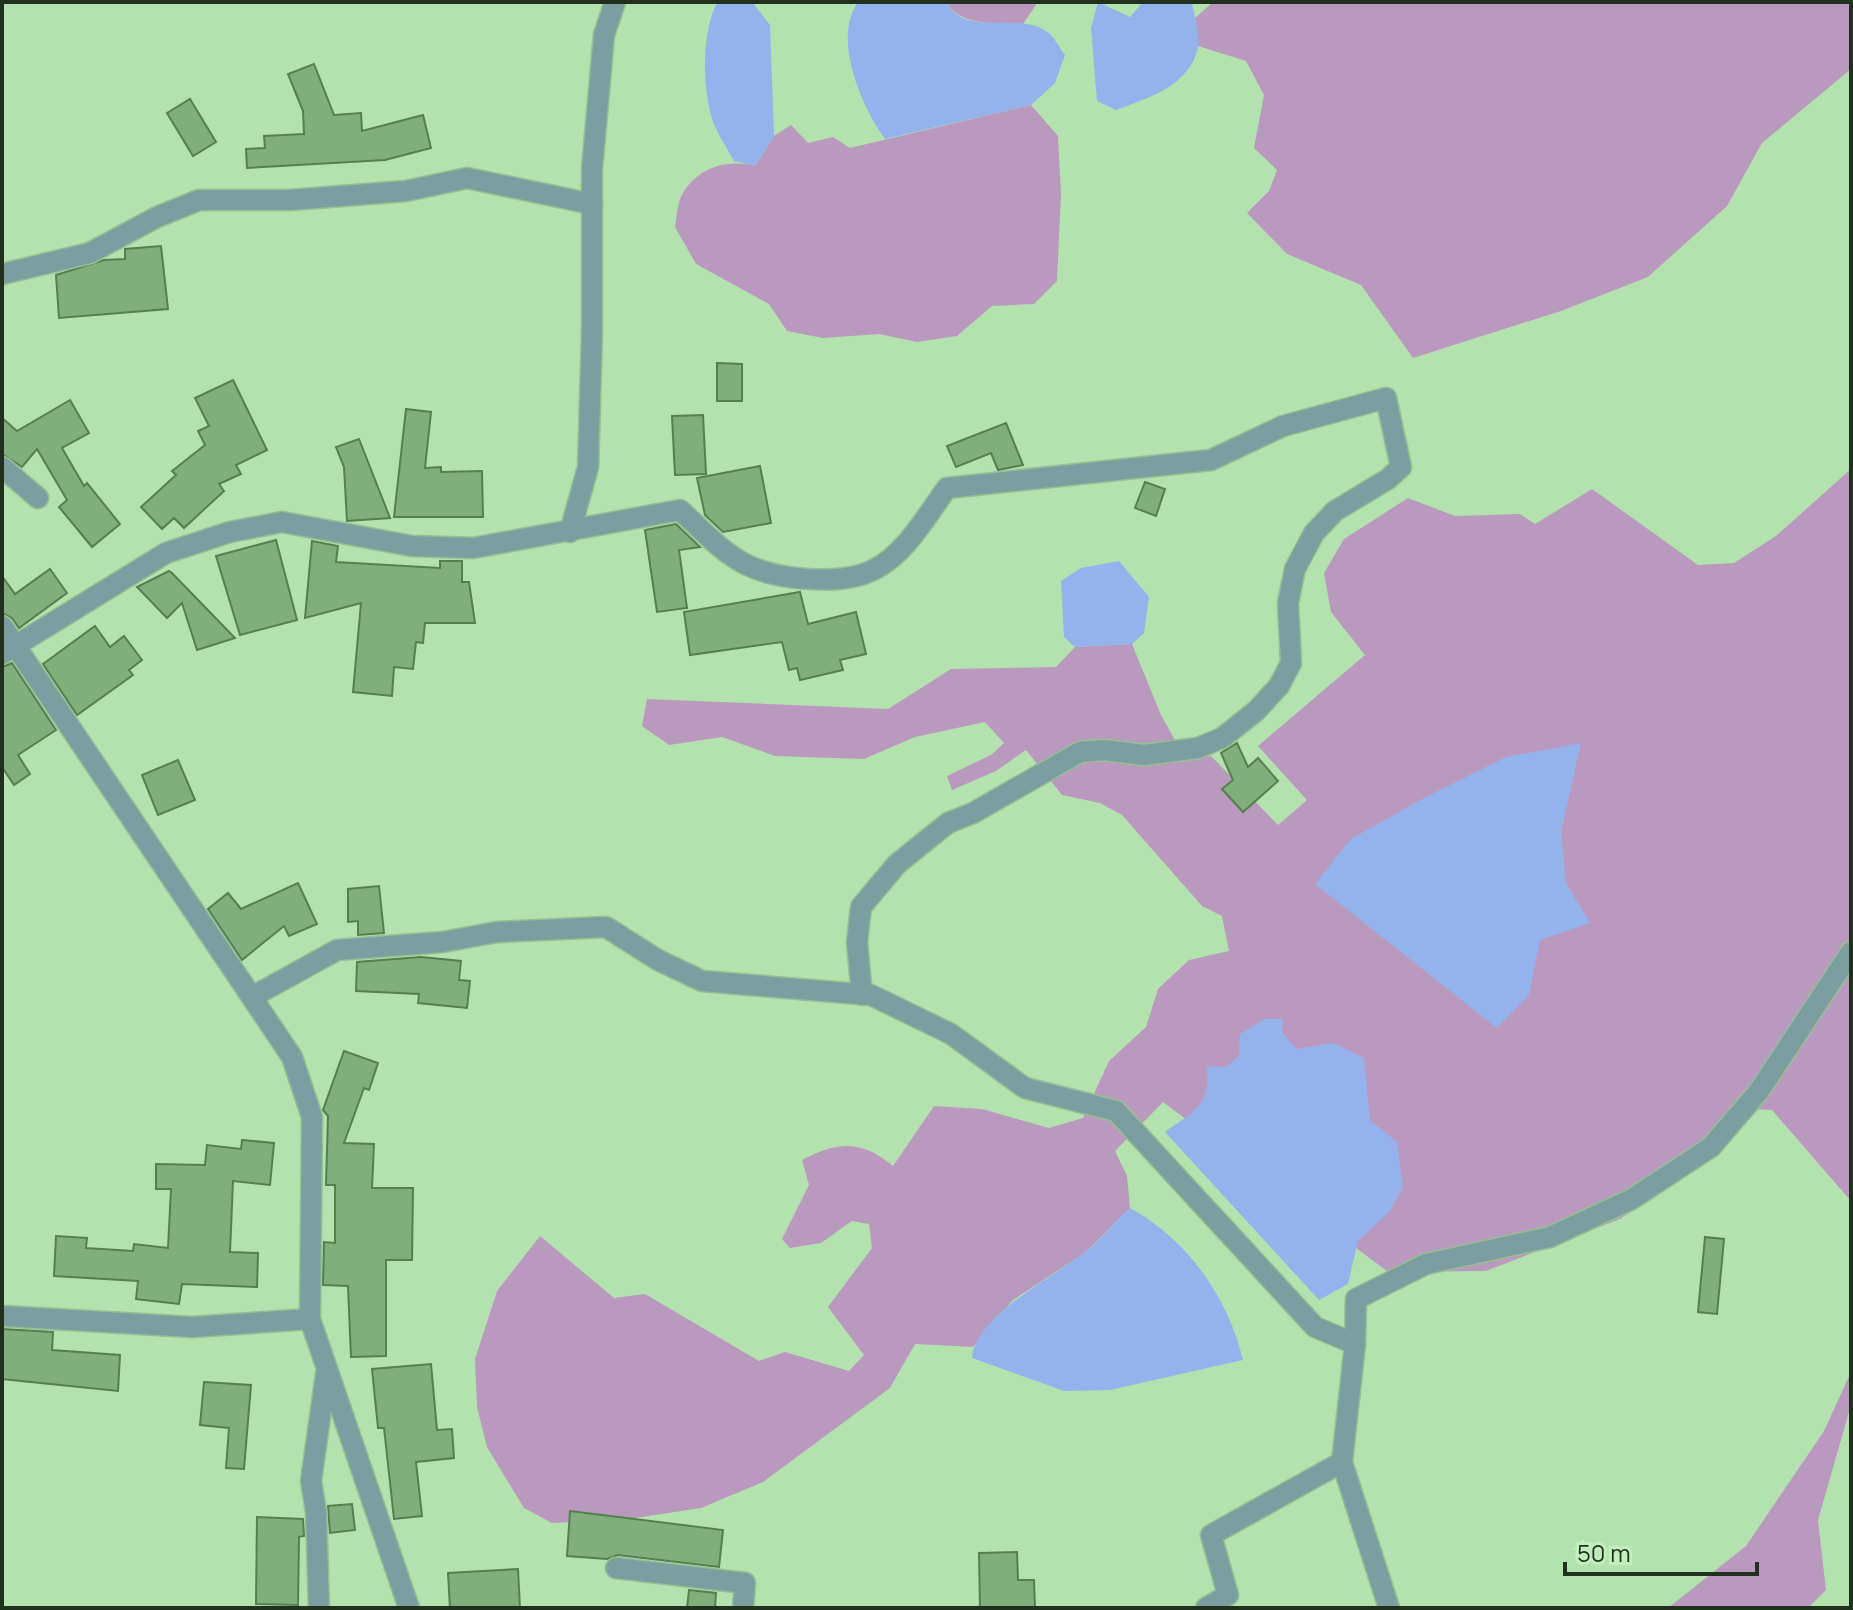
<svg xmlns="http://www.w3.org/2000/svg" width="1853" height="1610" font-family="Manrope,sans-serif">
	<rect width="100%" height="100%" fill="#b4e2af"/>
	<g fill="#ba99be">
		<path d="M947,2H1038L1023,24C998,22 960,28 947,2Z"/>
		<polygon points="1213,2 1851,2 1851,69 1762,143 1727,206 1648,277 1561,311 1413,358 1361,285 1287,254 1247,213 1269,191 1277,170 1254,148 1264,95 1246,61 1198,46 1194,19"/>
		<path d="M1031,105L1058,136L1061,194L1057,281L1034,304L992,306L957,336L917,342L879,334L823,338L787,331L769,304L696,264L675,227C677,217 677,203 682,195C697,167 728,159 755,166L774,136L791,125L808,143L833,137L850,148Z"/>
		<path d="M1851,469V1201L1772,1110L1752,1109L1717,1152L1620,1219L1486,1271L1388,1272L1163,1102L1115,1151L1127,1176L1130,1208L1085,1253L1013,1300L973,1347L915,1344L890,1388L763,1482L701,1508L629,1519L552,1523L524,1508L487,1447L477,1407L475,1359L497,1291L540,1236L614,1298L645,1294L759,1361L785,1352L849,1371L864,1355L828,1307L872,1248L869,1224L852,1221L821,1243L790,1248L782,1239L809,1185L802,1160C839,1141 861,1140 893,1166L934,1106L982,1109L1049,1128L1083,1118L1109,1061L1146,1027L1158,989L1189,960L1229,951L1222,916L1202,906L1122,815L1100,803L1062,795L1026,750L996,771L952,790L947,776L991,755L1004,743L985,722L915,737L864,759L775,756L722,737L669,745L642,726L647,699L888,709L951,669L1056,667L1075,647L1132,644L1161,715L1185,758L1211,756L1278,825L1307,800L1258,746L1365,655L1331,612L1324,573L1344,539L1408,498L1455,516L1520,514L1535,524L1592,489L1698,565L1734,563L1776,536Z"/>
		<polygon points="1851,1372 1851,1405 1818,1520 1826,1590 1808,1608 1668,1608 1746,1546 1824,1431"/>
	</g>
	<g fill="#94b3ec">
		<path d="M717,2H752L770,25L774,136L755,166L734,161C726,146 715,131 711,115C702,82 702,33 717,2Z"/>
		<path d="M858,2H947C965,40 1022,9 1050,34C1056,40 1060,49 1065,55L1055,83L1031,105L885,139C861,106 832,38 858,2Z"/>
		<path d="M1098,2L1130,17L1143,2H1192C1194,15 1200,34 1198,47C1190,86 1148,98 1116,110L1097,101L1091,28Z"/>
		<polygon points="1119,561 1149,597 1144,633 1132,644 1075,647 1064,637 1061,581 1081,568"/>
		<polygon points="1581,743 1561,832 1566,883 1590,923 1540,940 1529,995 1497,1028 1315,884 1351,839 1424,798 1506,757"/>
		<path d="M1265,1019H1283L1282,1032L1296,1049L1333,1043L1364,1058L1370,1120L1397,1142L1403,1188L1389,1212L1358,1241L1348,1284L1319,1300L1165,1132C1194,1111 1211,1106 1207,1066L1226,1067L1239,1056L1240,1034Z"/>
		<path d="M1130,1208C1187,1239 1228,1297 1243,1360L1110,1390L1064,1391L972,1358C976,1316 1050,1279 1081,1255C1099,1243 1113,1223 1130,1208Z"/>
	</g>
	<g fill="#81af7c" stroke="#557f51" stroke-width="2">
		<polygon points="314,64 334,115 361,113 362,131 423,115 431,148 385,160 247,168 246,149 265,148 264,136 304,134 303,111 288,74"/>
		<polygon points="190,99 216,142 193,156 167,113"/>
		<polygon points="161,246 168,309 59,318 56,275 104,260 125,259 125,249"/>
		<polygon points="717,363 742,364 742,401 717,401"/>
		<polygon points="233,380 267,450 236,465 241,474 219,484 224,491 184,528 174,518 162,529 141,507 176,475 172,471 205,445 198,431 209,426 195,398"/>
		<polygon points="70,400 89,433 62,448 84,486 87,483 120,524 92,547 59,507 67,500 37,449 22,467 2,454 2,418 17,431"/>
		<polygon points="406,409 431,412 425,468 441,467 441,472 482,471 483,517 394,517"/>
		<polygon points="703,415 706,474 675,475 672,416"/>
		<polygon points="1006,423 1023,465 998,470 991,453 956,467 947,446"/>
		<polygon points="359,439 390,518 347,521 344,467 336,447"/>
		<polygon points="760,466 771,523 723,532 705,515 697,478"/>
		<polygon points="1145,482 1165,489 1156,516 1135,508"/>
		<polygon points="676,524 700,547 679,550 687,608 657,612 645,530"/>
		<polygon points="276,540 297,620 240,635 216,556"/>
		<polygon points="312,541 338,546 336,562 440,568 440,561 462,561 462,582 469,582 475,623 425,623 423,643 416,642 413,669 394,667 392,696 353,692 361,603 305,618"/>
		<polygon points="50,569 67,593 19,628 12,618 2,613 2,576 15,594"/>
		<polygon points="169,571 172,573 235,638 197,650 182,603 167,618 137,587"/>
		<polygon points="800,592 808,624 856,612 866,654 840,660 843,670 800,680 797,668 789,670 782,642 690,655 684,612"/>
		<polygon points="95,626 110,647 124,636 142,660 129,670 133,675 77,715 43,664"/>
		<polygon points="12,663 56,730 18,755 30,774 14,785 2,767 2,667"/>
		<polygon points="1237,743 1248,767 1258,758 1278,781 1243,812 1222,789 1233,780 1221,753"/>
		<polygon points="178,760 195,800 158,815 142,775"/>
		<polygon points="298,883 317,924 289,936 284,926 242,960 208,909 228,893 241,909"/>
		<polygon points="379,886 384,933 358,935 358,921 348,922 348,889"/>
		<polygon points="421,957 461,961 459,980 470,981 467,1008 418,1003 419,994 356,991 357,962"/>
		<polygon points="344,1051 378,1063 369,1090 364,1088 344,1143 374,1144 372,1188 413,1188 412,1260 386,1260 386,1356 351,1357 348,1286 323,1285 324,1242 335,1243 335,1185 326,1185 328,1116 323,1110"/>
		<polygon points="242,1140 274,1143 270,1185 233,1181 230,1252 258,1253 257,1287 182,1284 179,1304 136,1299 138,1281 54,1276 56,1236 87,1238 86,1248 133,1251 134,1244 168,1248 171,1189 156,1189 156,1164 205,1165 207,1145 241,1149"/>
		<polygon points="1705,1237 1724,1239 1717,1314 1698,1312"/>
		<polygon points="2,1329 53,1332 52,1350 120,1355 118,1391 2,1379"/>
		<polygon points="431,1364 437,1430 452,1429 454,1458 416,1462 422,1516 394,1519 384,1428 378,1428 372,1369"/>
		<polygon points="204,1382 251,1385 244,1469 226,1468 229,1428 200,1425"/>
		<polygon points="352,1504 355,1530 330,1533 328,1506"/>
		<polygon points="570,1511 723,1530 719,1567 618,1555 607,1559 567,1556"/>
		<polygon points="257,1517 303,1519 304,1536 299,1537 298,1605 256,1604"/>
		<polygon points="1017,1552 1018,1580 1034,1580 1035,1608 980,1608 979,1553"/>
		<polygon points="518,1569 520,1608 450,1608 448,1573"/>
		<polygon points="689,1590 716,1593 715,1608 687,1608"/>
	</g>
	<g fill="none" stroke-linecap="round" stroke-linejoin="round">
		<g stroke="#96bf92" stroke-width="23">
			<g id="minor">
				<polyline points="2,274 90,253 157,217 199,200 290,200 406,191 467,178 592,204"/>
				<polyline points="2,467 38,498"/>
				<polyline points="570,532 588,467 592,331 592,169 604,35 615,2"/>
				<polyline points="2,626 292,1057 312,1117 310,1319 409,1608"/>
				<path d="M2,654L166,553L230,532L282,522L412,546L473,548L680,510C701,529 721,552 747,565C778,580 842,586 873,570C905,555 927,515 947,488L1211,460L1283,426L1386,398L1401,467L1388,479L1335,511L1314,533L1295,569L1288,603L1291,663L1279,686L1256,711L1222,738L1198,748L1144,755L1104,750L1080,752L973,813L948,823L897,864L861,907L857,942L862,995"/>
				<polyline points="252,997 337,950 443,942 497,932 606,927 658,960 702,981 871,995 951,1034 1025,1088 1116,1111 1315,1327 1355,1344 1342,1462 1389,1608"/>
				<polyline points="2,1316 192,1327 310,1319"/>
				<polyline points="1355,1344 1356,1299 1426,1264 1550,1237 1632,1199 1711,1147 1759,1091 1851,952"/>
				<polyline points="616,1568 745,1583 743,1608"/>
				<polyline points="319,1608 316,1512 311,1481 326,1374"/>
				<polyline points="1206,1608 1228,1595 1211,1535 1342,1462"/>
			</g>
		</g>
		<use href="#minor" stroke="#7c9ea1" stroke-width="20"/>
	</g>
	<rect width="1853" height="1610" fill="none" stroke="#1f311d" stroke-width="8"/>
	<path d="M1565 1562v12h192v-12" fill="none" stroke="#1f311d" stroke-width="4"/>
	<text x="1577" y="1562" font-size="24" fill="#1f311d" stroke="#c1f0bc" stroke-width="6" paint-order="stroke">50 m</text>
</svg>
